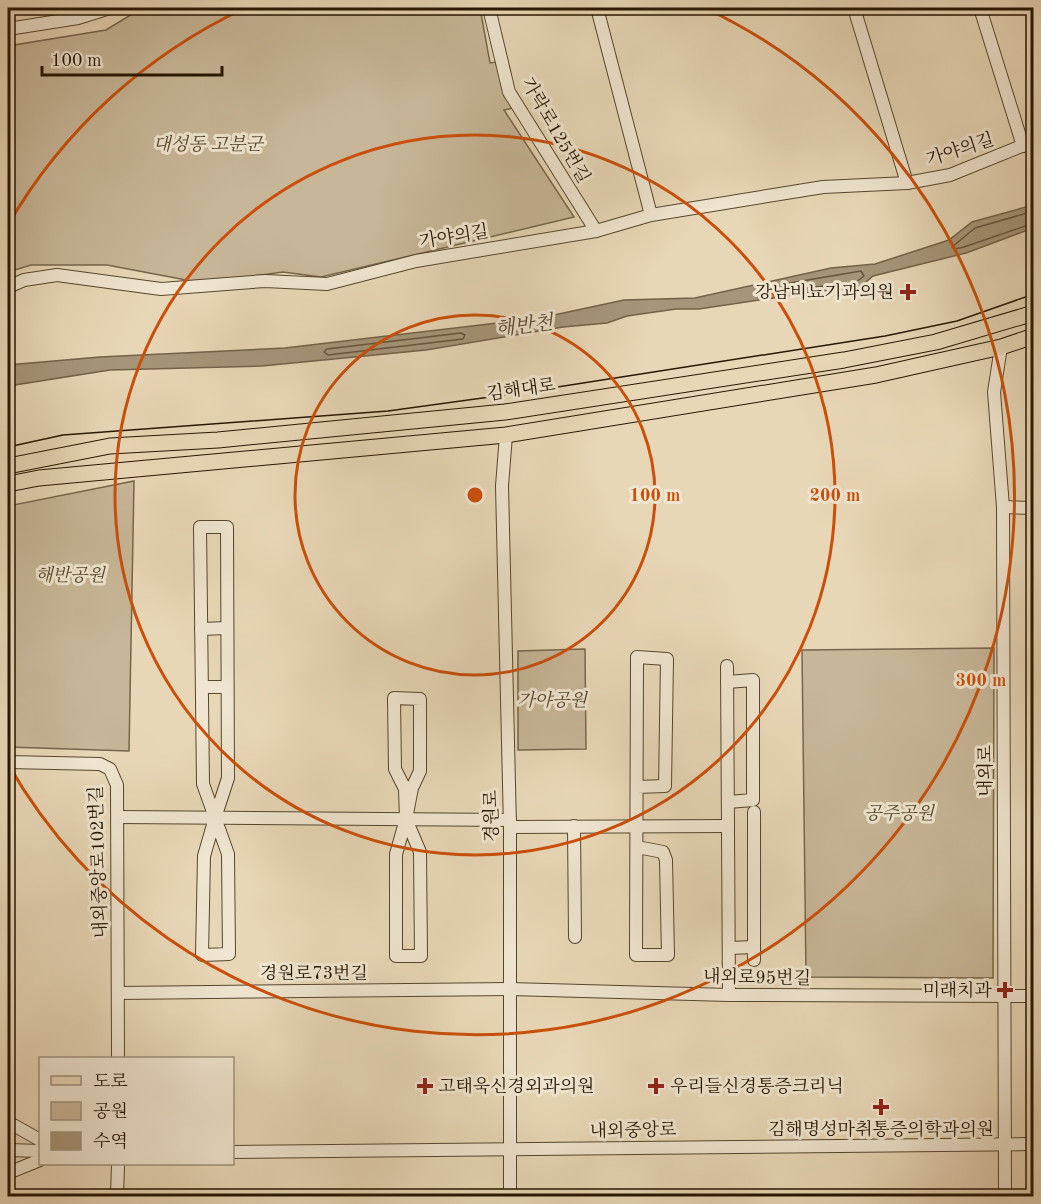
<svg xmlns="http://www.w3.org/2000/svg" width="1041" height="1204" font-family="'Old Standard TT','Noto Serif KR',serif">
	<rect width="100%" height="100%" fill="#e8d7b7"/>
	<filter id="stains"><feTurbulence type="fractalNoise" baseFrequency=".00333" numOctaves="4"/><feColorMatrix values="0 0 0 0 .2 0 0 0 0 .09 0 0 0 0 .02 0 0 0 .5 -.17"/></filter>
	<radialGradient id="worn" r=".72"><stop offset=".6" stop-color="#630" stop-opacity="0"/><stop offset="1" stop-color="#630" stop-opacity=".3"/></radialGradient>
	<g fill="#c7b698" stroke="#76664c" stroke-width="1.5">
		<polygon points="142,8 480,8 490,63 496,62 513,108 504,110 574,217 321,277 283,272 202,283 107,265 31,265 8,272 8,46 106,30"/>
		<polygon points="134,481 129,751 8,747 8,506"/>
		<polygon points="994,648 993,978 806,977 802,650"/>
		<polygon points="585,649 586,749 518,750 518,651"/>
	</g>
	<polygon fill="#a69579" stroke="#736249" stroke-width="1.5" points="1033,205 1033,228 966,253 873,276 858,289 820,291 699,309 676,309 627,316 607,323 563,327 426,350 262,366 110,370 8,386 8,365 100,357 285,348 540,318 624,300 695,298 831,268 875,264 949,240 972,222"/>
	<g fill="none" stroke-linecap="round" stroke-linejoin="round">
		<g stroke="#66563d" stroke-width="1.5">
			<polyline points="1034,211 975,228 952,247 955,249 964,247 1034,223"/>
			<polygon points="861,271 864,276 855,283 785,290 782,287 784,284"/>
			<polygon points="461,333 465,335 463,339 328,355 324,352 327,349"/>
		</g>
		<g stroke="#56462e" stroke-width="14">
			<g id="minor">
				<polyline points="489,8 509,92 596,231"/>
				<polyline points="597,8 651,215"/>
				<polyline points="854,8 907,183"/>
				<polyline points="980,8 1023,146"/>
				<polyline points="8,29 78,18 110,8"/>
				<polyline points="8,287 24,280 57,275 161,289 265,281 327,284 416,261 596,231 651,215 823,187 907,183 950,175 1034,141"/>
				<polyline points="1001,347 994,392 1003,507 1005,1196"/>
				<polyline points="506,435 502,486 510,827 510,1196"/>
				<polyline points="1003,507 1034,508"/>
				<polyline points="201,629 227,628"/>
				<polyline points="727,666 729,995"/>
				<polyline points="727,682 753,680 753,800 728,802"/>
				<polyline points="202,687 227,687"/>
				<polyline points="8,762 100,764 110,769 117,785 118,1058"/>
				<polyline points="637,787 665,786 667,659 637,657 636,955 668,955 666,860 663,852 637,847"/>
				<polyline points="754,812 754,960"/>
				<polyline points="118,817 510,820"/>
				<polyline points="215,818 204,856 202,955 229,954 228,854 203,784 200,527 227,527 228,778 215,818"/>
				<polyline points="406,819 396,854 396,956 421,956 420,852 406,819 405,789 395,769 394,698 420,699 420,771 412,788 406,819"/>
				<polyline points="574,826 575,937"/>
				<polyline points="510,827 728,826"/>
				<polyline points="729,948 754,947"/>
				<polyline points="118,993 510,989 729,995 1034,996"/>
				<polyline points="8,1122 40,1140"/>
				<polyline points="8,1150 40,1151"/>
				<polyline points="232,1152 1034,1144"/>
				<polyline points="8,1173 40,1160"/>
				<polyline points="117,1196 118,1164"/>
			</g>
		</g>
		<g stroke="#261601" stroke-width="17">
			<g id="major">
				<polyline points="8,466 110,446 218,440 505,412 844,360 936,342 1034,313"/>
				<polyline points="8,484 39,478 506,435 876,375 1001,347 1034,336"/>
			</g>
		</g>
		<use href="#minor" stroke="#f0e5d0" stroke-width="12"/>
		<use href="#major" stroke="#e8d7b7" stroke-width="15"/>
		<polyline stroke="#261601" stroke-width="1.5" points="8,447 63,435 388,411 519,393 885,336 957,321 1034,294"/>
	</g>
	<g fill="none" stroke="#cb4f0a" stroke-width="3">
		<circle cx="475" cy="495" r="180"/>
		<circle cx="475" cy="495" r="360"/>
		<path d="M8 225A539 539 0 0 1 243 9M707 9A539 539 0 1 1 8 764"/>
	</g>
	<g fill="#8f2418" stroke="#f0e5d0" stroke-width="2">
		<path d="M905 283h6v6h6v6h-6v6h-6v-6h-6v-6h6z"/>
		<path d="M1002 981h6v6h6v6h-6v6h-6v-6h-6v-6h6z"/>
		<path d="M422 1077h6v6h6v6h-6v6h-6v-6h-6v-6h6z"/>
		<path d="M653 1077h6v6h6v6h-6v6h-6v-6h-6v-6h6z"/>
		<path d="M878 1098h6v6h6v6h-6v6h-6v-6h-6v-6h6z"/>
	</g>
	<g text-anchor="middle" stroke-width="6" stroke-linejoin="round" paint-order="stroke">
		<g font-size="18" fill="#261601" stroke="#f0e5d0">
			<text transform="translate(556 130) rotate(60)" y="6">가락로125번길</text>
			<text transform="translate(960 149) rotate(-18)" y="6">가야의길</text>
			<text transform="translate(454 236) rotate(-9)" y="6">가야의길</text>
			<text transform="translate(521 389) rotate(-8)" y="6">김해대로</text>
			<text transform="translate(985 771) rotate(-90)" y="6">내외로</text>
			<text transform="translate(491 816) rotate(-91)" y="6">경원로</text>
			<text transform="translate(98 862) rotate(-92)" y="6">내외중앙로102번길</text>
			<text x="314" y="979">경원로73번길</text>
			<text transform="translate(757 977) rotate(1)" y="6">내외로95번길</text>
			<text transform="translate(633 1130) rotate(-1)" y="6">내외중앙로</text>
		</g>
		<g font-size="18" font-style="italic" fill="#56462e" stroke="#f0e5d0">
			<text x="208" y="150">대성동 고분군</text>
			<text x="70" y="581">해반공원</text>
			<text x="552" y="706">가야공원</text>
			<text x="899" y="819">공주공원</text>
		</g>
		<g font-size="18" fill="#261601" stroke="#f0e5d0" text-anchor="end">
			<text x="894" y="298">강남비뇨기과의원</text>
			<text x="992" y="996">미래치과</text>
			<text x="438" y="1092" text-anchor="start">고태욱신경외과의원</text>
			<text x="670" y="1092" text-anchor="start">우리들신경통증크리닉</text>
			<text x="881" y="1135" text-anchor="middle">김해명성마취통증의학과의원</text>
		</g>
		<g font-size="20" font-style="italic" fill="#594931" stroke="#f0e5d0">
			<text transform="translate(524 325) rotate(-7)" y="7">해반천</text>
		</g>
	</g>
	<circle cx="475" cy="495" r="9" fill="#cb4f0a" stroke="#f0e5d0" stroke-width="3"/>
	<g font-size="18" text-anchor="middle" font-weight="bold" fill="#cb4f0a" stroke="#f0e5d0" stroke-width="6" stroke-linejoin="round" paint-order="stroke">
		<text x="655" y="501">100 m</text>
		<text x="835" y="501">200 m</text>
		<text x="981" y="686">300 m</text>
	</g>
	<rect width="1041" height="1204" fill="none" stroke="#e8d7b7" stroke-width="30"/>
	<rect x="9" y="9" width="1023" height="1186" fill="none" stroke="#261601" stroke-width="3"/>
	<rect x="15" y="15" width="1011" height="1174" fill="none" stroke="#261601" stroke-width="1.5"/>
	<rect x="39" y="1057" width="195" height="108" fill="#f0e5d0" stroke="#9f927d" stroke-width="1.5"/>
	<rect x="51" y="1076" width="30" height="9" fill="#e8d7b7" stroke="#9f927d" stroke-width="1.5"/>
	<text x="93" y="1087" font-size="18" fill="#261601">도로</text>
	<rect x="51" y="1102" width="30" height="18" fill="#c7b698" stroke="#9f927d" stroke-width="1.5"/>
	<text x="93" y="1117" font-size="18" fill="#261601">공원</text>
	<rect x="51" y="1132" width="30" height="18" fill="#a69579" stroke="#9f927d" stroke-width="1.5"/>
	<text x="93" y="1147" font-size="18" fill="#261601">수역</text>
	<path d="M42 66v9h180v-9" fill="none" stroke="#261601" stroke-width="3"/>
	<text x="51" y="66" font-size="18" fill="#261601" stroke="#f0e5d0" stroke-width="4.5" paint-order="stroke">100 m</text>
	<rect width="100%" height="100%" filter="url(#stains)"/>
	<rect width="100%" height="100%" fill="url(#worn)"/>
</svg>
